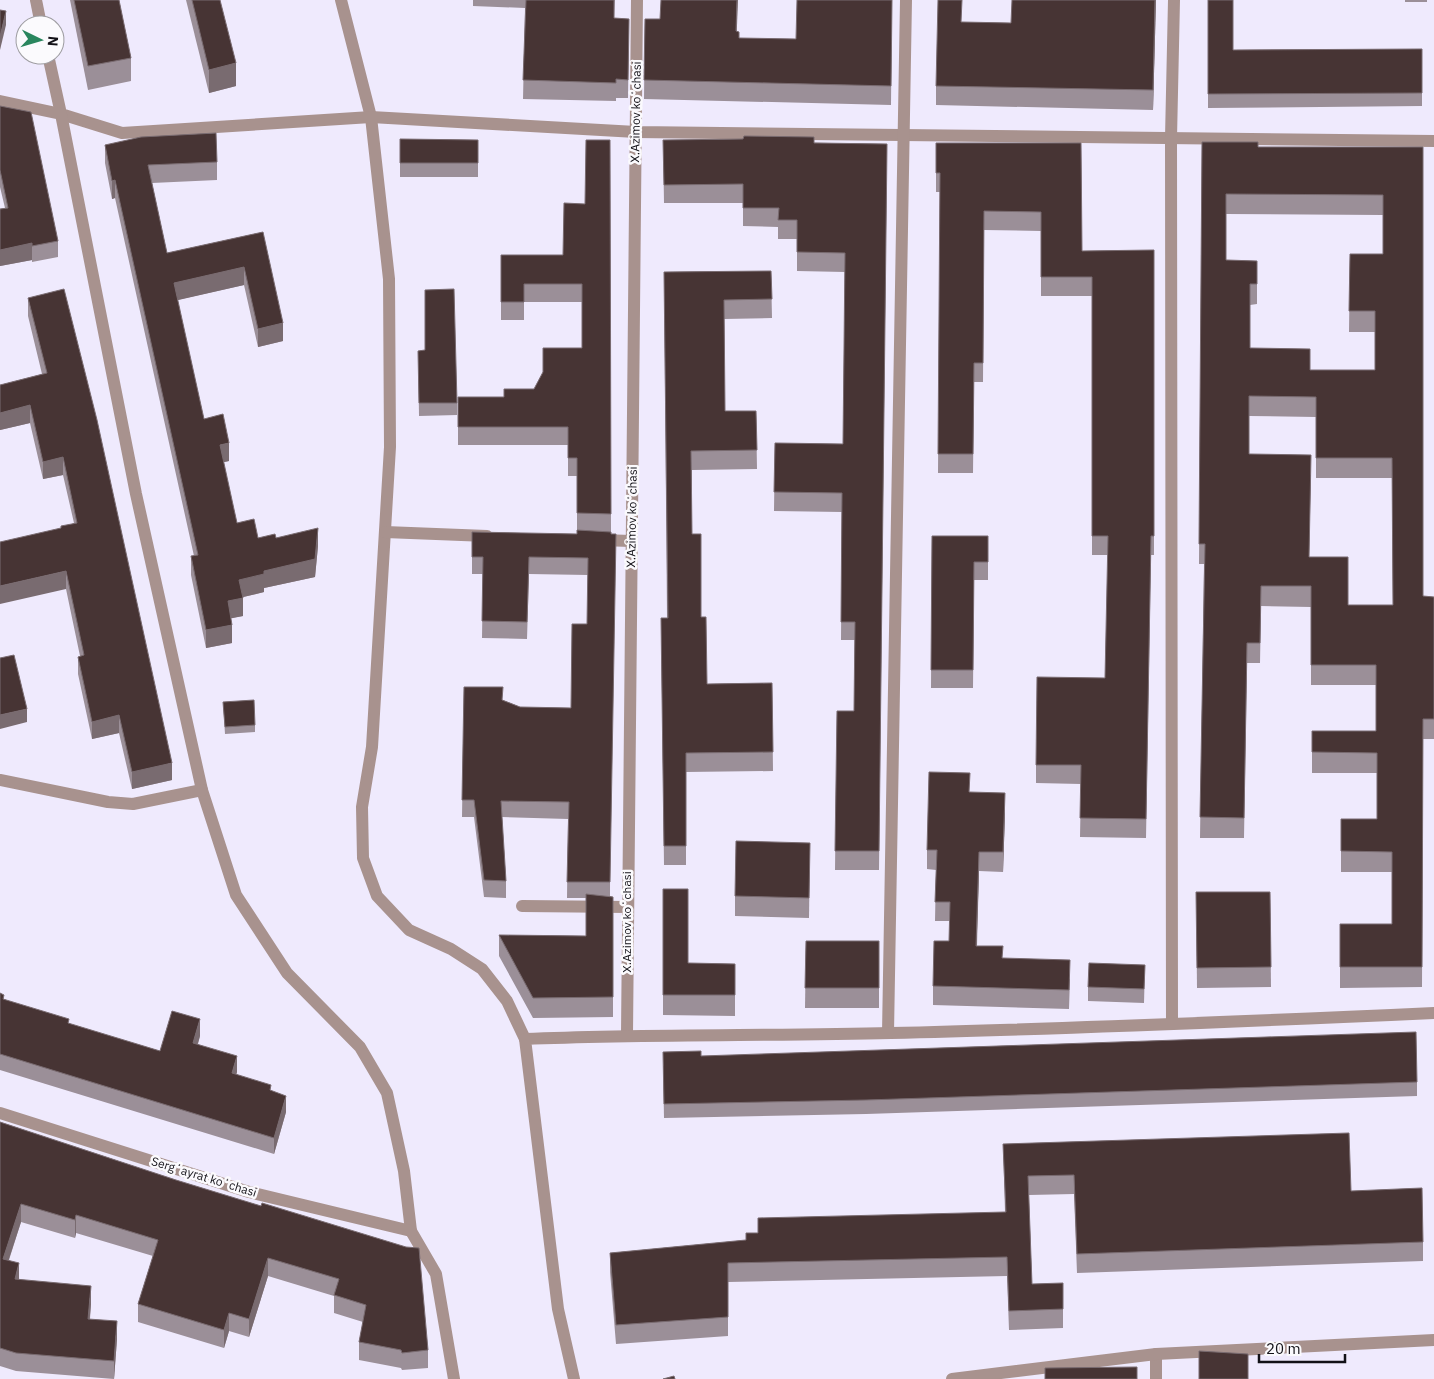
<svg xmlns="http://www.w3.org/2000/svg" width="1434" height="1379" font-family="'IBM Plex Sans',sans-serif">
	<rect width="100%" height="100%" fill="#efeafd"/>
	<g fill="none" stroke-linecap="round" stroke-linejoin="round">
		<g stroke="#a8928e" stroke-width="12">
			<polyline points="36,0 41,25"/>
			<polyline points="341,0 371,117 389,279 390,447 372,747 362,807 363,858 377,896 409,930 451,949 482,969 507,1001 525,1039"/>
			<polyline points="48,55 61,114 122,133 371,117 636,132 1434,141"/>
			<polyline points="0,101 61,114 136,494 202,790 236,895 287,973 360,1047 387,1093 404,1171 411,1231 436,1274 454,1379"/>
			<polyline points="385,532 487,536"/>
			<polyline points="600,540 631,541"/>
			<polyline points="0,780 108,802 133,804 202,790"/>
			<polyline points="522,906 627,907"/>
			<polyline points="1172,1024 1171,138 1174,0"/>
			<polyline points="888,1033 906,0"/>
			<polyline points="627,1034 637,0"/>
			<polyline points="0,1113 249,1192 411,1231"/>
			<polyline points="1156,1354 1156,1379"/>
			<path d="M574,1379L558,1309L525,1039C647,1034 769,1036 891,1033C1072,1029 1253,1021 1434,1013"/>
			<polyline points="952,1379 1156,1354 1434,1340"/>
		</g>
	</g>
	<g fill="#9b8f98" fill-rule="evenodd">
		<polygon points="70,0 119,0 131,58 131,81 88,90"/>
		<polygon points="186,0 220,0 236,86 209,93"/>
		<polygon points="473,0 615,0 614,18 629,19 628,98 616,98 616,101 523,99 525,8 473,6"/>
		<polygon points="892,0 891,105 644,99 645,19 737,32 739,38 796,39"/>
		<polygon points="1156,0 1153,110 936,105 936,86 962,22 1011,23"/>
		<polygon points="1208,0 1233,50 1422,49 1422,106 1208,108"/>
		<rect x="1405" y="0" width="22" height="2"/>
		<polygon points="0,106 58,241 58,257 32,262 32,260 0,266 0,209 5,208 0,187"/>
		<polygon points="400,139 478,140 478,177 400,177"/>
		<polygon points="610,140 611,534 610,896 613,897 613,1017 533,1018 499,956 499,935 586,936 586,898 567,898 568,819 502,817 506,881 506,898 484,897 474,817 462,817 464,687 503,700 520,707 571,708 587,624 588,575 529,574 527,639 482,638 483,574 472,574 472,532 577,534 577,476 568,476 568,445 458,445 458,397 504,397 534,389 582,348 582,302 524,302 524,320 501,320 501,255 563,255 585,204"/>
		<polygon points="663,140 887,144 879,870 835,870 837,711 854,711 855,640 841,640 842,512 774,511 775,443 843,444 845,272 797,271 797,239 778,239 778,227 743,226 743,203 664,203"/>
		<path d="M1202,142L1258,147H1423V596L1434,597V739H1423L1422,987L1340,988V924H1392V872H1341V819H1377V773H1312V731H1376V685H1311V607L1261,606L1260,663H1247L1244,838H1200L1204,564H1199ZM1226,214L1383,215V254H1350L1349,332H1375V370H1310L1250,348V305L1257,304V261L1226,260ZM1249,416L1316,417V478H1392L1393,605H1348L1309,557L1311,475L1249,454Z"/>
		<polygon points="936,143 1081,143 1082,251 1154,250 1154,555 1151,555 1146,838 1080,837 1081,784 1036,783 1036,765 1105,678 1108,555 1092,555 1092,296 1041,296 1041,231 984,230 983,382 974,382 973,473 938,473 940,192 936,192"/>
		<polygon points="105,145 217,162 217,180 152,183 167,253 263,232 283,341 258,347 244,285 177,300 204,419 229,461 223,462 237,523 258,538 276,538 318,546 315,577 264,588 264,592 243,597 243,616 231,618 232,643 206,648 191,575 191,556 194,556 115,198 112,199 105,163"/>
		<polygon points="771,271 772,318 724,319 725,411 756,411 757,469 692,470 692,534 701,617 707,684 772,683 773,771 686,772 686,865 664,865 661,618 667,618 664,272"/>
		<polygon points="28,298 172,780 132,789 119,733 92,739 78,674 78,657 80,656 66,589 61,529 74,523 63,475 43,479 30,423 0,430 0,385 42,374 28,316"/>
		<polygon points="425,350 457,403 457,415 419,416 418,351"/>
		<polygon points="932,536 988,536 988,580 974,580 973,688 931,688"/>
		<polygon points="223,702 255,725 255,732 225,734"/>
		<polygon points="970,792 1005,813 1003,872 979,871 977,946 1003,958 1070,979 1069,1009 933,1005 933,986 949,941 950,921 935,921 936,870 927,869 927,850"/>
		<polygon points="810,843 809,918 735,916 735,896"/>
		<polygon points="663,889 688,963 735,964 735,1016 663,1015"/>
		<polygon points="1196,892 1270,892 1271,987 1197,988"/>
		<polygon points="806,941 879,941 879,1008 805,1008"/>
		<polygon points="1145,965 1144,1003 1088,1001 1088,987"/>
		<polygon points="0,993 4,999 69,1024 160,1051 200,1036 198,1044 237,1072 236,1074 271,1091 286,1112 274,1154 0,1070"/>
		<polygon points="701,1056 1417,1082 1417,1096 866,1114 664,1118 663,1066"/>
		<polygon points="0,1122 176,1180 261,1206 428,1350 428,1368 402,1370 401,1368 359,1360 359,1342 363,1322 334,1313 334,1296 268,1276 249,1337 229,1331 224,1348 138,1322 138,1304 153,1256 76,1233 75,1238 21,1222 9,1260 19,1280 91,1304 90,1319 117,1339 114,1379 16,1371 0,1366"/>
		<polygon points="1003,1144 1351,1191 1423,1242 1423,1261 1077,1273 1074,1194 1029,1195 1032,1284 1063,1309 1063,1328 1009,1330 1007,1276 728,1282 728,1336 616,1344 610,1272 610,1253 746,1240 758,1233 1005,1212"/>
	</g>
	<g fill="#796b70">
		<polygon points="737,0 738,0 736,51 736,31"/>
		<polygon points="1155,0 1156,0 1153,110 1153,90"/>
		<polygon points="6,11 6,25 0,50 0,37"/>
		<polygon points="236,63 236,86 209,93 209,70"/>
		<polygon points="115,180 115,198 112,199 112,181"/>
		<polygon points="32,243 32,260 0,266 0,250"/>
		<polygon points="244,267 244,285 174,301 174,283"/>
		<polygon points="283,323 283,341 258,347 258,329"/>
		<polygon points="30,405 30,423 0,430 0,413"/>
		<polygon points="229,443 229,461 220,463 220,445"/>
		<polygon points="63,457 63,475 43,479 43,462"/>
		<polygon points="318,528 318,546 315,577 264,588 264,592 239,598 239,580 264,571"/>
		<polygon points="66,571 66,589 0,604 0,586"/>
		<polygon points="243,598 243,616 228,619 228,601"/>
		<polygon points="232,625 232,643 206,648 206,630"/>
		<polygon points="27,709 27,722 0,729 0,715"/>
		<polygon points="119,715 119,733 92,739 92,722"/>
		<polygon points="172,763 172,780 132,789 132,772"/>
		<polygon points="1005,793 1005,813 1003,872 1003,852"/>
		<polygon points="979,852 979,871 976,965 976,946"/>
		<polygon points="200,1019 200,1036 193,1059 193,1043"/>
		<polygon points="237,1056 237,1072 232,1089 232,1073"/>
		<polygon points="286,1096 286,1112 274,1154 274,1138"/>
		<polygon points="21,1204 21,1222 3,1277 3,1259"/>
		<polygon points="76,1215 76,1233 75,1238 75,1220"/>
		<polygon points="268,1258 268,1276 249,1337 249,1319"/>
		<polygon points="19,1263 19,1281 15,1279"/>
		<polygon points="91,1286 91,1304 88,1337 88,1319"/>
		<polygon points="229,1313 229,1331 224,1348 224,1330"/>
		<polygon points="117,1321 117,1339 114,1379 114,1361"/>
	</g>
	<g fill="#473434" stroke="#796b70" fill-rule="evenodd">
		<polygon points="74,0 119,0 131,58 88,66"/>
		<polygon points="192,0 220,0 236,63 209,70"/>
		<polygon points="526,0 614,0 614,18 629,19 628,80 616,79 616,83 523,80"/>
		<polygon points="661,0 737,0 736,31 739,32 739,38 796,39 797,0 892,0 891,86 644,80 645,19 660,19"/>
		<polygon points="938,0 962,0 961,22 1011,23 1012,0 1155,0 1153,90 936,86"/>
		<polygon points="1208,0 1233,0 1233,50 1422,49 1422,93 1208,94"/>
		<polygon points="0,10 6,11 0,37"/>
		<polygon points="0,106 31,112 58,241 32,246 32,243 0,250 0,209 8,208 0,170"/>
		<polygon points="216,133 217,162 148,165 167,253 263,232 283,323 258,329 244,267 174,283 204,419 223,414 229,443 220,445 237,523 254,519 258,538 275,534 276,538 318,528 315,559 264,571 264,574 239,580 243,598 228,601 232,625 206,630 191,556 198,555 115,180 112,181 105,145 141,137"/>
		<polygon points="744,136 814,137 814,143 887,144 879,851 835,851 837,711 854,711 855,622 841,622 842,493 774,492 775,443 843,444 845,253 797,252 797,220 778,220 779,208 743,208 743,184 664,185 663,140 743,139"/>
		<polygon points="400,139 478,140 478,163 400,163"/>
		<polygon points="586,140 610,140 611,514 577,513 577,458 568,458 568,427 458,427 458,397 504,397 504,389 534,389 543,372 543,348 582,348 582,284 524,284 524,302 501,302 501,255 563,255 564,203 585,204"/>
		<path d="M1202,142H1258V147H1423V596L1434,597V719H1423L1422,967H1340V924H1392V852L1341,851V819H1377V753L1312,752V731H1376V665H1311V586H1261L1260,643H1247L1244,818L1200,817L1205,544H1199ZM1226,194L1383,195V254H1350L1349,311H1375V370H1310V349L1250,348V284H1257V261L1226,260ZM1249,396L1316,397V458H1392L1393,605H1348V557H1309L1311,455L1249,454Z"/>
		<polygon points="936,143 1081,143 1082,251 1154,250 1154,536 1151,536 1146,819 1080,818 1081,765 1036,765 1037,677 1105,678 1108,536 1092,536 1092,277 1041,277 1041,212 984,211 983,363 974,363 973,454 938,454 940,173 936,173"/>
		<polygon points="771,271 772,299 724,300 725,411 756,411 757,450 691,451 692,534 701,534 701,617 706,617 707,684 772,683 773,752 686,753 686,846 664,846 661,618 668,618 664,272"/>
		<polygon points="64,289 97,420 172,763 132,772 119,715 92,722 78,657 84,655 66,571 0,586 0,542 61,528 61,526 77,523 63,457 43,462 30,405 0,413 0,385 47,373 28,298"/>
		<polygon points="454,289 457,403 419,403 418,351 425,350 425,290"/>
		<polygon points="577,530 611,532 611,534 616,534 610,882 567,882 569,802 501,801 506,881 484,880 474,800 462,800 464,687 503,687 502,700 520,707 571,708 572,624 587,624 588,558 529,557 527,622 482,621 483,557 472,557 472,532 577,534"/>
		<polygon points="932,536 988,536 988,562 974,562 973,670 931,670"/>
		<polygon points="14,655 27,709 0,715 0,658"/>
		<polygon points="254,700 255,725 225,727 223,702"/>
		<polygon points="929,772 970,773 969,792 1005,793 1003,852 979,852 976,946 1003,946 1002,958 1070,960 1069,990 933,986 934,941 949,941 950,902 935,902 937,850 927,850"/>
		<polygon points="736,841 810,843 809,898 735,896"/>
		<polygon points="663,889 688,889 688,963 735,964 735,995 663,995"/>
		<polygon points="1196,892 1270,892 1271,967 1197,968"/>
		<polygon points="586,894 613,897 613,997 533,998 499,935 586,936"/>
		<polygon points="806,941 879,941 879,988 805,988"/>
		<polygon points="1089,963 1145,965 1144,989 1088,987"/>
		<polygon points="0,993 4,995 3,999 69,1019 68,1023 160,1051 172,1011 200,1019 193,1043 237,1056 232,1073 271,1085 270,1090 286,1096 274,1138 0,1054"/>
		<polygon points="1416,1032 1417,1082 866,1100 664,1104 663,1052 701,1051 701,1056"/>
		<polygon points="0,1122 176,1180 261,1206 262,1203 406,1247 419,1248 428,1350 402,1353 401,1350 359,1342 366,1305 334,1295 339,1279 268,1258 249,1319 229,1313 224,1330 138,1304 158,1240 76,1215 75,1220 21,1204 3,1259 19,1263 15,1279 91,1286 88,1319 117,1321 114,1361 16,1353 0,1348"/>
		<polygon points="1349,1133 1351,1191 1422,1188 1423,1242 1077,1254 1074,1175 1028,1176 1032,1284 1063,1283 1063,1309 1009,1311 1007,1257 728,1263 728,1317 616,1325 610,1253 746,1240 746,1233 758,1233 758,1218 1006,1212 1003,1144"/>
		<polygon points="1199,1351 1248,1354 1248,1379 1199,1379"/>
		<polygon points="1137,1367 1137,1379 1045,1379 1045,1368"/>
		<polygon points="674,1376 675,1379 663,1379"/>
	</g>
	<g text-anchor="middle" stroke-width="5" stroke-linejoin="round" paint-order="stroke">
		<g font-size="12" fill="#121117" stroke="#fbfafd">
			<text transform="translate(636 112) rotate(-89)" y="4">X.Azimov koʻchasi</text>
			<text transform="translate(632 517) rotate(-89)" y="4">X.Azimov koʻchasi</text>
			<text transform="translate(627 922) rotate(-90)" y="4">X.Azimov koʻchasi</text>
			<text transform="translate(204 1177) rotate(17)" y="4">Sergʻayrat koʻchasi</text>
		</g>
	</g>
	<g transform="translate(40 40) rotate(95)"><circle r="24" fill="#fbfafd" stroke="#9e9da1"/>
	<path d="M0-4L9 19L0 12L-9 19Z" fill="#29865e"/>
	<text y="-8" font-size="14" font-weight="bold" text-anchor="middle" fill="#121117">N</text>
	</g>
	<path d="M1259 1354v8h86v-8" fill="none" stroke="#121117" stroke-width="2.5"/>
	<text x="1266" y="1354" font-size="15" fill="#121117" stroke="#fbfafd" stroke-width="4" paint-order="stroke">20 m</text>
</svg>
